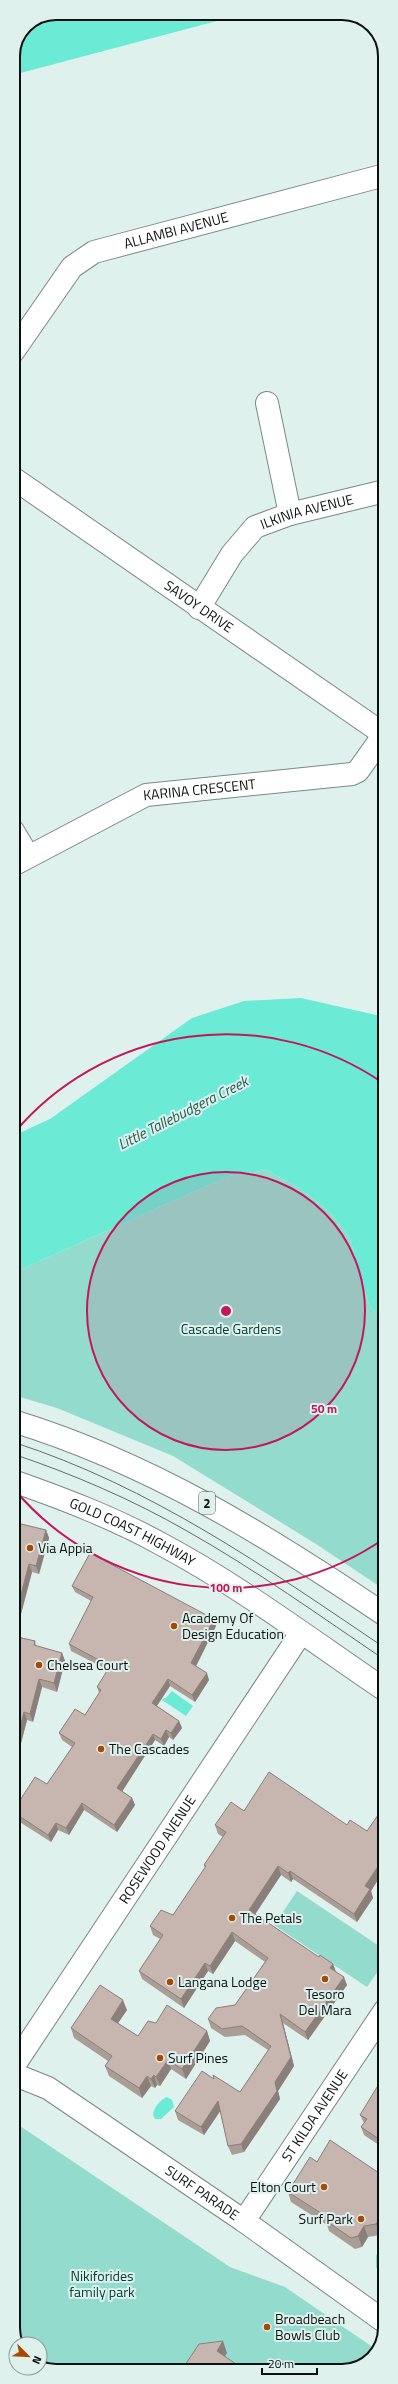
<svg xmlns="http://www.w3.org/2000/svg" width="398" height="2384" font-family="'Titillium Web',sans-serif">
	<rect width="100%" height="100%" fill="#dff1ed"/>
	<g fill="#93dccd">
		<polygon points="266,1170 299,1188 331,1213 350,1239 369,1305 385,1325 385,1590 316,1544 173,1456 57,1408 13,1395 13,1273 229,1176"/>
		<polygon points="297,1891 385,1950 385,1961 367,1987 274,1925"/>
		<polygon points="13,2124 20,2126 230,2267 285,2287 377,2350 374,2357 348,2371 50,2371 40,2366 40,2344 18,2344 13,2334"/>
	</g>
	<g fill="#6bebd5">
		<polygon points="56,13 247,13 13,75 13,56 26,25"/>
		<polygon points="301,998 385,1017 385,1325 369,1305 350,1239 331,1213 299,1188 266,1170 229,1176 13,1273 13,1136 50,1119 192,1018 244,1001"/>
		<polygon points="172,1691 193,1706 186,1716 162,1700 164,1698 166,1698"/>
		<path d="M167,2097L172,2100L174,2107L161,2119H155L153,2115C153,2108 161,2099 167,2097Z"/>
		<polygon points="385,2251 385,2267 376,2268 376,2255"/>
	</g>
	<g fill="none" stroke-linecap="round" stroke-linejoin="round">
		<g stroke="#788a86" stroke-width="24">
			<g id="street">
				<path id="s1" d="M13,352L72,267L94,252L385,175"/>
				<polyline points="267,403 290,514"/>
				<path id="s2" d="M13,478L385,735"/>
				<path id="s3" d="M199,608L232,554L255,527L290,514L385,491"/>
				<polyline points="13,831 28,856"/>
				<path id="s4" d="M13,865L146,795L352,774L358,771L385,733"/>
				<path id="s5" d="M13,2067L301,1633"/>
				<path id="s6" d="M13,2074L48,2088L244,2221L385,2322"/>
				<path id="s7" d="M244,2221L385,2010"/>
			</g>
		</g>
		<g stroke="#788a86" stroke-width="24">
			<g id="highway">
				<path d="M13,1421C150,1463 268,1536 385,1615"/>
				<path id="s8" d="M13,1481C64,1499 114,1518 161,1544C240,1586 311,1640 385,1690"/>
			</g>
		</g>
		<use href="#street" stroke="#fff" stroke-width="22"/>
		<use href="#highway" stroke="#fff" stroke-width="22"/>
		<g stroke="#636e6c" stroke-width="1">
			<path d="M13,1442C152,1487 265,1567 385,1648"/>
			<path d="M13,1454C73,1474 133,1500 187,1531C256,1570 320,1616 385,1660"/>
		</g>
	</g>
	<g fill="#aa9d96">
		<polygon points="13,1522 46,1530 49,1538 39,1574 32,1572 15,1636 35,1641 36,1646 62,1653 65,1661 57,1692 42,1687 33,1722 27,1720 13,1774"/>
		<polygon points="72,1586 216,1626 196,1666 209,1680 195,1702 170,1686 157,1706 179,1721 182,1728 173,1740 169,1737 164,1746 155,1740 122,1791 132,1798 135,1805 117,1832 84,1810 69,1835 58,1830 51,1842 15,1819 13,1811 47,1784 72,1747 62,1740 59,1733 85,1715 99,1693 97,1687 108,1670 71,1651 69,1644 91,1601 75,1592"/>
		<polygon points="385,1805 385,1870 384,1870 371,1891 373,1898 357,1922 293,1879 291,1882 281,1875 255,1914 319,1957 333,1964 336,1972 347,1985 308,2040 283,2023 294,2066 278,2091 280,2099 244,2152 232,2155 228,2146 220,2111 204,2135 178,2120 175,2111 214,2079 240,2092 268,2050 245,2035 225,2037 211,2028 208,2019 235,2005 265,1962 235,1941 213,1974 208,1971 184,2008 142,1979 139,1971 160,1939 153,1935 150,1926 173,1915 205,1868 204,1865 223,1837 218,1834 215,1825 244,1811 347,1825 367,1831"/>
		<polygon points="127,2010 118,2023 138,2036 156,2023 207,2031 210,2041 186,2079 171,2069 160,2086 157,2085 155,2088 151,2086 142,2098 109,2076 105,2066 108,2061 74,2038 71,2028"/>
		<polygon points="385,2074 385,2149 364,2135 361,2127 364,2123 360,2115"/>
		<polygon points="317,2162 385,2177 385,2228 380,2235 368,2237 362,2247 355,2249 329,2231 327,2225 291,2202 288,2192"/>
	</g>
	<g fill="#8b7f7a">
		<polygon points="46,1530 49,1538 39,1574 36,1566"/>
		<polygon points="29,1564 32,1572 14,1641 13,1639 13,1625"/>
		<polygon points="214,1619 216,1626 194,1670 191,1663"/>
		<polygon points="62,1653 65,1661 57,1692 54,1683"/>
		<polygon points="207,1673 209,1680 195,1702 192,1695"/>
		<polygon points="39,1679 42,1687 33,1722 30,1714"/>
		<polygon points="168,1679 170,1686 154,1710 152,1703"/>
		<polygon points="24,1712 27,1720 13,1774 13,1754"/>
		<polygon points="179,1721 182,1728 173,1740 171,1733"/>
		<polygon points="166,1730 169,1737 164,1746 161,1739"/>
		<polygon points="153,1734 155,1740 120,1795 117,1788"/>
		<polygon points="132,1798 135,1805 117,1832 114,1825"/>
		<polygon points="82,1803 84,1810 69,1835 66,1828"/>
		<polygon points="56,1823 58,1830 51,1842 48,1835"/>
		<polygon points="381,1862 384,1870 371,1891 373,1898 357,1922 354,1914 365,1886"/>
		<polygon points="278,1866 281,1875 252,1919 249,1910"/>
		<polygon points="290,1871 293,1879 291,1882 288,1873"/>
		<polygon points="232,1932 235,1941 213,1974 210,1966"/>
		<polygon points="205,1963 208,1971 184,2008 181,1999"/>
		<polygon points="333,1964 336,1972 330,1968"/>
		<polygon points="344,1977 347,1985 308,2040 305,2032"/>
		<polygon points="123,2000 127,2010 114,2029 111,2019"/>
		<polygon points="280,2014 283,2023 294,2066 278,2091 280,2099 244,2152 241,2144 275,2082"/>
		<polygon points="207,2031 210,2041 186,2079 182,2069"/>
		<polygon points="168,2060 171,2069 160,2086 156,2077"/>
		<polygon points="154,2075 157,2085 155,2088 151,2079"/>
		<polygon points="147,2076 151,2086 142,2098 139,2088"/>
		<polygon points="218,2101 221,2110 204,2135 201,2127"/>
		<polygon points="384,2212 385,2215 385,2228 380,2235 376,2224"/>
		<polygon points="364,2226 368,2237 362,2247 358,2236"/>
		<polygon points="223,2341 227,2353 221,2363 217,2351"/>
	</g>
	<g fill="#c6b6af" stroke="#8b7f7a">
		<polygon points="13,1522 46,1530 36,1566 29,1564 13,1625"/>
		<polygon points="90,1553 214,1619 191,1663 207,1673 192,1695 168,1679 152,1703 179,1721 171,1733 166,1730 161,1739 153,1734 117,1788 132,1798 114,1825 82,1803 66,1828 56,1823 48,1835 13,1812 13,1811 35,1777 47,1784 75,1743 59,1733 75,1709 85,1715 101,1690 97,1687 110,1666 69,1644 93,1597 72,1586"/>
		<polygon points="13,1636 35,1641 34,1645 62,1653 54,1683 39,1679 30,1714 24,1712 13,1754"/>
		<polygon points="269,1772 347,1825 350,1820 367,1831 385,1805 385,1864 381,1862 365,1886 370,1889 354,1914 290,1871 288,1873 278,1866 249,1910 319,1957 320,1955 333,1964 330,1968 344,1977 305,2032 280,2014 291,2057 275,2082 277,2091 241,2144 228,2146 218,2101 201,2127 175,2111 202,2071 214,2079 213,2075 240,2092 271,2046 242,2026 222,2029 208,2019 216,2008 235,2005 268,1958 232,1932 210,1966 205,1963 181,1999 139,1971 163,1935 150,1926 161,1910 173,1915 206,1866 204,1865 226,1832 215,1825 231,1802 244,1811"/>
		<polygon points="100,1985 123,2000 111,2019 138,2036 148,2021 156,2023 167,2005 207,2031 182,2069 168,2060 156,2077 154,2075 151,2079 147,2076 139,2088 105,2066 112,2056 71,2028"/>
		<polygon points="385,2074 385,2143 361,2127 367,2119 360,2115"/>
		<polygon points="330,2140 385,2177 385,2212 384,2212 376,2224 364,2226 358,2236 351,2238 325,2220 327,2217 288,2192 310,2157 317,2162"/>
		<polygon points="223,2341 217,2351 246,2371 181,2371 199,2344"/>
	</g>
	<circle cx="226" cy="1311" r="139" fill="#c2185b" fill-opacity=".12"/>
	<g fill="none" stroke="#c2185b" stroke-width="2">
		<circle cx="226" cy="1311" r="139"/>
		<path d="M385 1538A277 277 0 0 1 14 1489M14 1133A277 277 0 0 1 383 1083"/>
	</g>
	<g fill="#a94801" stroke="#dff1ed" stroke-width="1.5">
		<circle cx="30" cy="1548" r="4"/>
		<circle cx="174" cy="1626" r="4"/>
		<circle cx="39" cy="1665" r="4"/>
		<circle cx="101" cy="1749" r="4"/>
		<circle cx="232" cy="1918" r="4"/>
		<circle cx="325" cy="1979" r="4"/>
		<circle cx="170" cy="1982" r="4"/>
		<circle cx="160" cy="2058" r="4"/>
		<circle cx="324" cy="2187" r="4"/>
		<circle cx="361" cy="2219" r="4"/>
		<circle cx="267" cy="2327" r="4"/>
	</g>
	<g text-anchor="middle" stroke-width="4" stroke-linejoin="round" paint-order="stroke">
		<rect fill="#dff1ed" stroke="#4b5452" stroke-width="1" x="199" y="1492" width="16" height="22" rx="3"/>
		<g font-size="13" font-weight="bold" fill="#0b1110">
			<text x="207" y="1508">2</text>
		</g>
		<g font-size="14" fill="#0b1110" stroke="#dff1ed">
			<text dy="5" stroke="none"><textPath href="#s1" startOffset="215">ALLAMBI AVENUE</textPath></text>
			<text dy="5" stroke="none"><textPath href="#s3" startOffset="153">ILKINIA AVENUE</textPath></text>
			<text dy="5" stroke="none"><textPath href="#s2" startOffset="226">SAVOY DRIVE</textPath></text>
			<text dy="5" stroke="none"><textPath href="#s4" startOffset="204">KARINA CRESCENT</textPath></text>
			<text dy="5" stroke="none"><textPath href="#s8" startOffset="130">GOLD COAST HIGHWAY</textPath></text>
			<text dy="5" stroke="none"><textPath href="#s5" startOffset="261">ROSEWOOD AVENUE</textPath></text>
			<text dy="5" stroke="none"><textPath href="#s7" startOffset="127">ST KILDA AVENUE</textPath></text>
			<text dy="5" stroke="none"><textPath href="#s6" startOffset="224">SURF PARADE</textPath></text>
		</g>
		<g font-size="14" fill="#024038" stroke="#dff1ed">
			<text x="231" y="1334">Cascade Gardens</text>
			<text x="102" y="2281">Nikiforides<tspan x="102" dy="16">family park</tspan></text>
		</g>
		<g font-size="14" fill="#0b1110" stroke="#dff1ed" text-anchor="start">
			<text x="38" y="1553">Via Appia</text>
			<text x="182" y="1623">Academy Of<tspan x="182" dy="16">Design Education</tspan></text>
			<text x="47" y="1670">Chelsea Court</text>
			<text x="109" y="1754">The Cascades</text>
			<text x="240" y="1923">The Petals</text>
			<text x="178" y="1987">Langana Lodge</text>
			<text x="325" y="1999" text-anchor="middle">Tesoro<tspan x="325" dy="16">Del Mara</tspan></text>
			<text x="168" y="2063">Surf Pines</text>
			<text x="316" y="2192" text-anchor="end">Elton Court</text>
			<text x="353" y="2224" text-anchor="end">Surf Park</text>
			<text x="275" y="2324">Broadbeach<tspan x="275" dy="16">Bowls Club</tspan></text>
		</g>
		<g font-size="15" font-style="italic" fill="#285e54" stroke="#dff1ed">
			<text transform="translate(183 1113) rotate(-27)" y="5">Little Tallebudgera Creek</text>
		</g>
	</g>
	<path d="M0 0H398V2384H0ZM56 20H342A36 36 0 0 1 378 56V2328A36 36 0 0 1 342 2364H56A36 36 0 0 1 20 2328V56A36 36 0 0 1 56 20Z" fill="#dff1ed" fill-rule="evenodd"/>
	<path fill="none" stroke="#0b1110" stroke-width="2" d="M56 20H342A36 36 0 0 1 378 56V2328A36 36 0 0 1 342 2364H56A36 36 0 0 1 20 2328V56A36 36 0 0 1 56 20Z"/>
	<circle cx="226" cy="1311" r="6" fill="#c2185b" stroke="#dff1ed" stroke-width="2"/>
	<g font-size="12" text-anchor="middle" font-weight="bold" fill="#c2185b" stroke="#dff1ed" stroke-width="4" stroke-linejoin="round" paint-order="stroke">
		<text x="324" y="1413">50 m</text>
		<text x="226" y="1592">100 m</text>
	</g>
	<g transform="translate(28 2356) rotate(114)"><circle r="19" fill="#dff1ed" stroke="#8a9795"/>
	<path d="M0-3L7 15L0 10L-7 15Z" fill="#a94801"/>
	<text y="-6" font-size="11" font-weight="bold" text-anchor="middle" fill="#0b1110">N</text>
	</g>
	<path d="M262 2368v6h55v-6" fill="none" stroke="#0b1110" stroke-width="2"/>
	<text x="268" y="2368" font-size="12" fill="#0b1110" stroke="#dff1ed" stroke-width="3" paint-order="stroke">20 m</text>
</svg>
